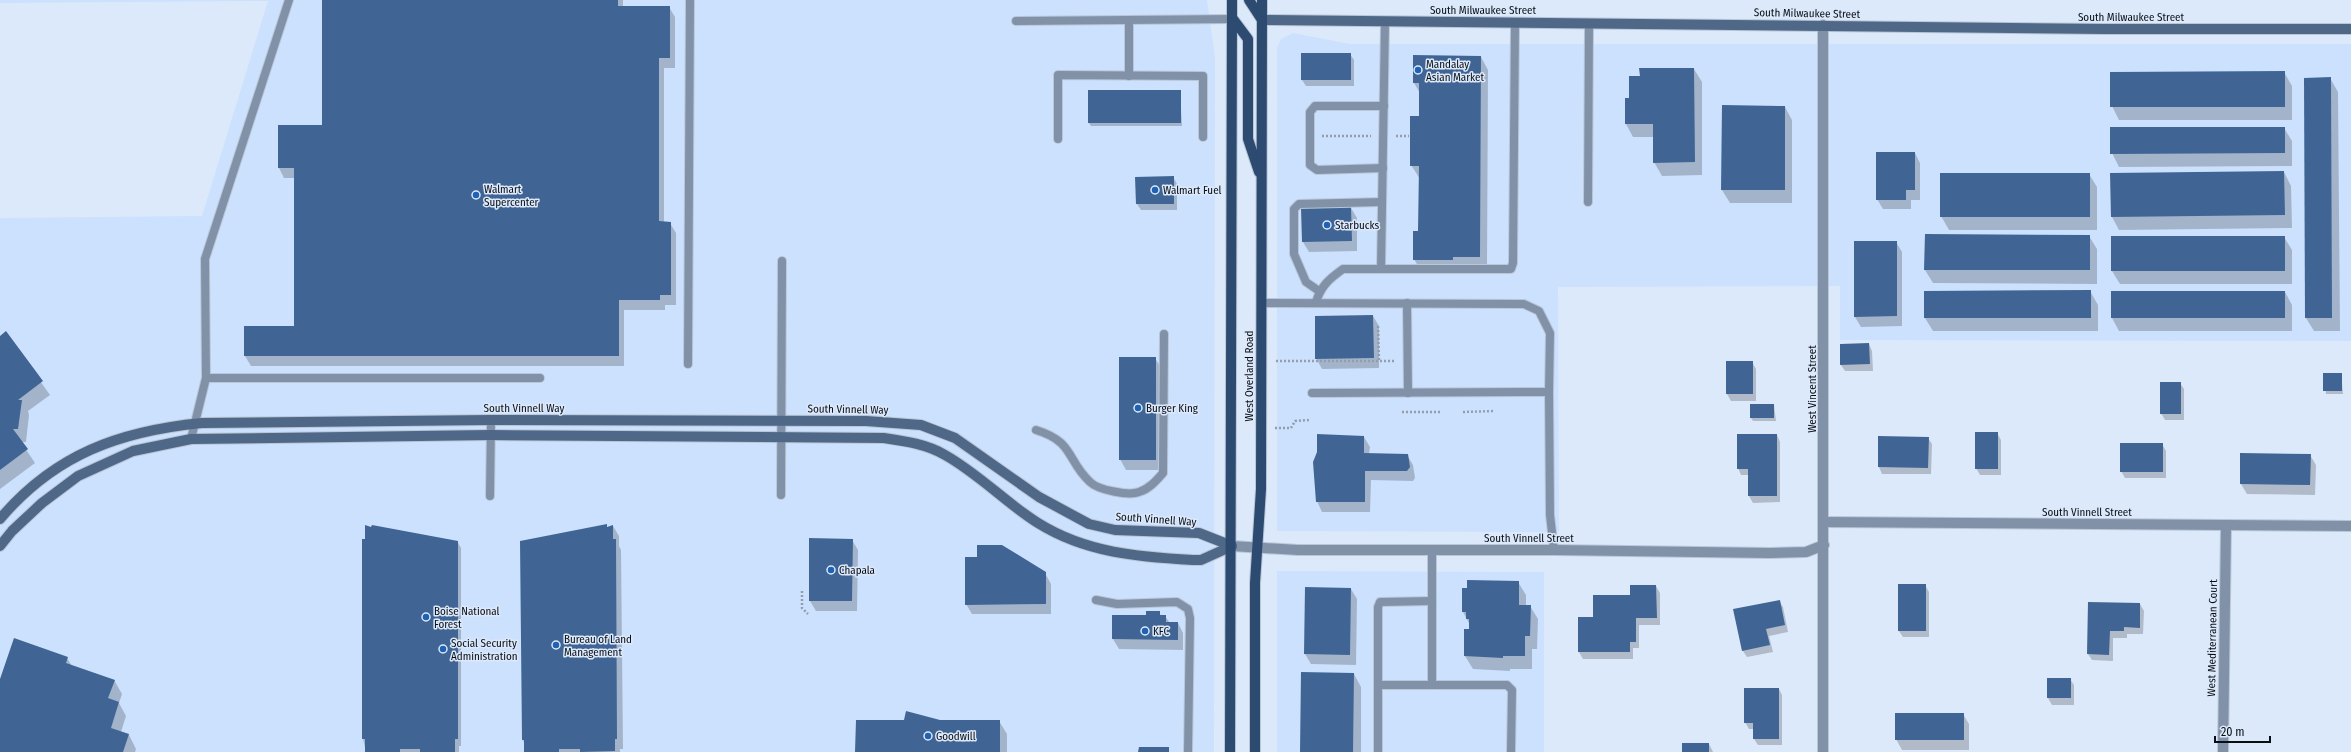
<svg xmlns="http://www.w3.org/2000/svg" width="2351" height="752" font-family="'Fira Sans Condensed',sans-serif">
	<rect width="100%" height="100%" fill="#dce9fb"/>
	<g fill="#cce1fd">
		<polygon points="0,0 1207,0 1215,57 1214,752 0,752 0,218 202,216 268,1 0,3"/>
		<polygon points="1293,33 1350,44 2351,44 2351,341 1840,340 1840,286 1558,287 1559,532 1277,531 1277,48 1281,39"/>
		<polygon points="1277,571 1544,572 1544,752 1277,752"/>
	</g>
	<g fill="#0003">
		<polygon points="323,0 623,0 623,7 669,7 675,17 675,68 664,68 664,222 670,223 676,233 676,305 665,305 665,310 624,310 624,366 251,366 245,356 245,327 295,327 295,178 284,178 279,168 279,126 323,126"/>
		<polygon points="1350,54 1354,60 1354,86 1306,86 1302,80"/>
		<polygon points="1481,57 1488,70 1487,270 1460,270 1460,273 1422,273 1414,259 1419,232 1420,179 1411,165 1420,117 1420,93 1414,83"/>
		<polygon points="1694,69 1702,82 1702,175 1662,176 1654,162 1654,137 1633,137 1626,124 1630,99 1641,77"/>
		<polygon points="2284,72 2292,86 2292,120 2119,120 2112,106"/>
		<polygon points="2330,78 2338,92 2340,331 2314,331 2306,318"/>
		<polygon points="1180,91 1182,126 1091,126 1089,123"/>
		<polygon points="1785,107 1792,120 1792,203 1730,203 1722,190"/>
		<polygon points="2284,128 2292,141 2292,166 2119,167 2112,153"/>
		<polygon points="1915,153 1920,163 1920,200 1911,200 1911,209 1883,209 1877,199"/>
		<polygon points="2284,172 2291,186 2292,228 2119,230 2112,217"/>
		<polygon points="2089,174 2097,187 2097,230 1949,230 1941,216"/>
		<polygon points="1173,177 1177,184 1177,210 1141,210 1137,204"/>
		<polygon points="1351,208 1357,218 1357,251 1309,252 1303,242 1302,209"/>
		<polygon points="2089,236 2097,249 2097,284 1933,283 1925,270"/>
		<polygon points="2112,237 2284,237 2292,250 2292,284 2120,284 2112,271"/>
		<polygon points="1896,242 1902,252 1902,326 1861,327 1855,317"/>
		<polygon points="2090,291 2098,305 2098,331 1933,331 1925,318 1925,292"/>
		<polygon points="2285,292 2292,305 2292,331 2119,331 2112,318"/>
		<polygon points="1373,316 1379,326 1379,368 1322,369 1316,358"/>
		<polygon points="6,333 50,395 28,411 29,415 26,442 21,442 35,463 0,489 0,337"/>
		<polygon points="1869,344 1872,351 1873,371 1845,371 1841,365"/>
		<polygon points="1155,358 1161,368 1161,470 1126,470 1120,459"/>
		<polygon points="1727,362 1752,362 1756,369 1756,401 1731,401 1727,394"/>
		<polygon points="2324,374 2341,374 2343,394 2326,394"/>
		<polygon points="2180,383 2184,389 2184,420 2165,420 2161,413"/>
		<polygon points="1774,405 1776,421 1753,421 1751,418"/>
		<polygon points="1997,433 2001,440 2001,475 1980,475 1976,468"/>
		<polygon points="1777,435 1780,442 1780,502 1753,503 1749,496 1749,475 1741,475 1738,468"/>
		<polygon points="1364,437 1370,447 1369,454 1407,455 1413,465 1415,478 1413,481 1371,480 1370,512 1322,512 1317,501"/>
		<polygon points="1928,438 1932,444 1931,474 1882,474 1879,467"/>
		<polygon points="2162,444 2166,451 2166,478 2125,478 2121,471"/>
		<polygon points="2241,454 2310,455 2316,465 2315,495 2247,494 2241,484"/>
		<polygon points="606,526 608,528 613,526 619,536 619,546 621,550 623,749 620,749 620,752 526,752 523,739"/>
		<polygon points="852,540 858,550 857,611 816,611 810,601"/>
		<polygon points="457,541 461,548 461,746 459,746 459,752 366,752 363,739"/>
		<polygon points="1045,573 1051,584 1051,614 972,614 966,604"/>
		<polygon points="1518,582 1526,595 1526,606 1530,606 1538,619 1537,649 1532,649 1532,669 1510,669 1510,671 1473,669 1465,656 1470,625 1463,612"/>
		<polygon points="1925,585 1929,592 1929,637 1903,637 1899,631"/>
		<polygon points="1656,586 1660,593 1660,625 1639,625 1639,648 1633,648 1633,659 1583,659 1579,652 1579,618 1594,618 1631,596"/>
		<polygon points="1351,589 1357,599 1356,665 1311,664 1305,654"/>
		<polygon points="1779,601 1783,607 1788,632 1769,636 1773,652 1747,657 1743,651 1734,610"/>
		<polygon points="2089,603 2140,604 2144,611 2143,634 2127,634 2127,638 2113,638 2113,661 2092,660 2088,654"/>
		<polygon points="1159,612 1161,616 1165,616 1170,623 1178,623 1183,633 1183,650 1119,649 1113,639 1113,616 1147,616"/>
		<polygon points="67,658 72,666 114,680 122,694 119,703 126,716 121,732 129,735 136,749 135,752 0,752 0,682"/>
		<polygon points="1354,674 1361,687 1361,752 1301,752"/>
		<polygon points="2048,679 2070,679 2074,685 2074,705 2052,705 2048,698"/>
		<polygon points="1779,689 1782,695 1782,745 1758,745 1754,739 1754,729 1749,729 1745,722"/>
		<polygon points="1963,714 1969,724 1969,750 1902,750 1896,739"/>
		<polygon points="940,721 999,721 1007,734 1007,752 856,752"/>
		<polygon points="1709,744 1713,752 1683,752"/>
	</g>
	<g fill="#406595">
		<polygon points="322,0 618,0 618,6 670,6 670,58 659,58 659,221 671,222 671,295 660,295 660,300 619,300 619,356 244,356 244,326 294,326 294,168 278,168 278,125 322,125"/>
		<rect x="1301" y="53" width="50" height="27"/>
		<polygon points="1413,55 1481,56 1480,257 1453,257 1453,260 1413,260 1413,231 1418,231 1419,166 1410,166 1410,116 1419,116 1419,83 1413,83"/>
		<polygon points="1639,68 1694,68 1695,162 1653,163 1653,124 1625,124 1625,98 1629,98 1629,76 1640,76"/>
		<polygon points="2285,71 2285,107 2110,107 2110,72"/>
		<polygon points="2331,77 2332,318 2305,318 2304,78"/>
		<rect x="1088" y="90" width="93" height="33"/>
		<polygon points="1722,105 1785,106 1785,190 1721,190"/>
		<polygon points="2110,127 2285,127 2285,153 2110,154"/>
		<polygon points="1876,152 1915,152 1915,190 1906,190 1906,200 1876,200"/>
		<polygon points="2284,171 2285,215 2111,217 2110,173"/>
		<rect x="1940" y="173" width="150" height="44"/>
		<polygon points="1174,176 1174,204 1136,204 1135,177"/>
		<polygon points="1351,207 1352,241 1302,242 1301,208"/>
		<polygon points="1925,234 2090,235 2090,270 1924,270"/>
		<rect x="2111" y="236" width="174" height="35"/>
		<polygon points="1854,241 1897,241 1897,316 1854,317"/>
		<polygon points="2091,290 2091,318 1924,318 1924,291"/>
		<rect x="2111" y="291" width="174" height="27"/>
		<polygon points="1373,315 1374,358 1315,359 1315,316"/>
		<polygon points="6,331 43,381 18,400 22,400 18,429 13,429 28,449 0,470 0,336"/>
		<polygon points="1869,343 1870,364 1840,365 1840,344"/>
		<rect x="1119" y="357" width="37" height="103"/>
		<rect x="1726" y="361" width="27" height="33"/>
		<rect x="2323" y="373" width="19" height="18"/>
		<rect x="2160" y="382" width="21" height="32"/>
		<rect x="1750" y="404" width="24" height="14"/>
		<rect x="1975" y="432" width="23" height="37"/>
		<polygon points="1317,434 1364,436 1364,453 1408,454 1410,467 1407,471 1365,471 1365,502 1316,502 1313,462 1317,452"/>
		<polygon points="1737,434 1777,434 1777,496 1748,496 1748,469 1737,469"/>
		<polygon points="1878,436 1929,437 1928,468 1878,467"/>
		<rect x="2120" y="443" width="43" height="29"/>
		<polygon points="2240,453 2311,454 2310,485 2240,484"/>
		<polygon points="607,524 607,527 613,525 613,539 616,539 617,739 615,739 615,751 580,752 580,749 559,749 559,752 524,752 524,740 522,740 520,541"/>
		<polygon points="365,525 371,527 372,525 458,541 458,739 455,739 455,752 420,752 420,749 400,749 400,752 365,752 365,739 362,739 362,539 365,539"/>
		<polygon points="809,538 853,539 852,601 809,601"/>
		<polygon points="977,545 1002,545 1046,572 1046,604 965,605 965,557 977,557"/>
		<polygon points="1467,580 1519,581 1519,605 1531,605 1530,636 1525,636 1525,656 1503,656 1503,658 1464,656 1464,629 1469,629 1469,619 1466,619 1466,612 1462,612 1462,588 1467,588"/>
		<rect x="1898" y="584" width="28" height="47"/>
		<polygon points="1630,585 1656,585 1657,618 1636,618 1636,642 1630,642 1630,652 1578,652 1578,617 1593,617 1593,595 1630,595"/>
		<polygon points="1305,587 1351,588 1350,655 1304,654"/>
		<polygon points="1780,600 1785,625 1766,629 1770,645 1742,651 1733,609"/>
		<polygon points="2088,602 2140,603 2140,628 2124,627 2124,631 2110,631 2109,655 2087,654"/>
		<polygon points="1146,611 1160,611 1160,615 1166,615 1166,622 1178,622 1178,640 1112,639 1112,615 1146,615"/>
		<polygon points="14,638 68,657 66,663 115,680 108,698 119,702 111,728 129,734 123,752 0,752 0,679"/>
		<polygon points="1301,672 1354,673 1353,752 1300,752"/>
		<rect x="2047" y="678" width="24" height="20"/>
		<polygon points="1744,688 1779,688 1779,739 1753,739 1753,723 1744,723"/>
		<polygon points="906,711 940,720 1000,720 1000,752 855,752 856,720 904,720"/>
		<rect x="1895" y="713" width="69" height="27"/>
		<rect x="1682" y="743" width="27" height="9"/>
		<polygon points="1139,747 1169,747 1169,752 1138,752"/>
	</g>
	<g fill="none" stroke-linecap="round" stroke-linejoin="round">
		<g stroke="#bac6d6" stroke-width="10">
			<g id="lane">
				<polyline points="1016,21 1233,19"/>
				<polyline points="1129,21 1129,76"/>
				<polyline points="1058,139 1058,75 1203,76 1203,137"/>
				<polyline points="1383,168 1317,170 1310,165 1310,112 1315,106 1384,106"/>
				<polyline points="1588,202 1589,23"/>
				<polyline points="1381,269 1385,22"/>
				<polyline points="1319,291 1306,282 1294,254 1294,209 1299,204 1382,202"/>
				<path d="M1316,302C1321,286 1329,279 1343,269H1511L1513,263L1515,23"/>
				<polyline points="1262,303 1524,304 1539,311 1550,333 1549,392"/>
				<polyline points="1407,303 1408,393"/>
				<polyline points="688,364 690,0"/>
				<polyline points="206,378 540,378"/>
				<polyline points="1312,393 1549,392 1550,515 1554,550"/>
				<path d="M1036,430C1075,442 1066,460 1090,482C1098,490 1129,496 1139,492C1149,489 1156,481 1163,473L1164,334"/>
				<polyline points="191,439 206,378 205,259 289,0"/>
				<polyline points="781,495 782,261"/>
				<polyline points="490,496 491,420"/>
				<polyline points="1432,551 1432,685 1507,685 1512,690 1511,752"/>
				<polyline points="1096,600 1117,604 1177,602 1188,609 1190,618 1188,752"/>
				<polyline points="1378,685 1432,685"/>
				<polyline points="1378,752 1378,607 1380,602 1432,601"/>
			</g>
		</g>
		<g stroke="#bac6d6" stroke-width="12">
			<g id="street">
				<polyline points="1823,25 1823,752"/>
				<polyline points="1824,522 2351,526"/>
				<polyline points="1232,546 1298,550 1554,550 1770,553 1806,552 1824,545"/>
				<polyline points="2223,752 2226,525"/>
			</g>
		</g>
		<g stroke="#bac6d6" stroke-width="12">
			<g id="secondary">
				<polyline points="1262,20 2105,29 2351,29"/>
				<path d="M0,519C55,454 120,431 202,423L491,420L866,421L921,425L955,438L1039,497L1089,524L1115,530L1199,533L1232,546"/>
				<path d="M0,546L12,531L42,503L78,476L133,451L191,439L491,435L884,438C904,441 927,444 945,455C979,474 1006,503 1038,523C1086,553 1139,557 1193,560H1201L1232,546"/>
			</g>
		</g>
		<g stroke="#bac6d6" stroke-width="12">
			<g id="primary">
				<polyline points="1249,0 1262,20"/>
				<polyline points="1233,19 1248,39 1248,139 1259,172"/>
				<polyline points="1230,752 1232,0"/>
				<polyline points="1255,752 1255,583 1261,489 1262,0"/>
			</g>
		</g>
		<g stroke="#939dac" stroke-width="2.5" stroke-dasharray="2 2" stroke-linecap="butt">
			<polyline points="1322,136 1371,136"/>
			<polyline points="1396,136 1409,136"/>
			<polyline points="1378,326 1379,361"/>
			<polyline points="1276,361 1395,361"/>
			<polyline points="1402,412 1442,412"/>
			<polyline points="1463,412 1495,411"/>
			<polyline points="1275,428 1291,428 1295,421 1310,420"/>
			<polyline points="802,591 802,608 808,614"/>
		</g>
		<use href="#lane" stroke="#8091a8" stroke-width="8"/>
		<use href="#street" stroke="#8091a8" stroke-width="10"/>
		<use href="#secondary" stroke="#4f6888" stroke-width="10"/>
		<use href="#primary" stroke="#2d4a71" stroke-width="10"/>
	</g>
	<g fill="#1f62b2" stroke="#dce9fb" stroke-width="1.5">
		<circle cx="1418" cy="70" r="4"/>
		<circle cx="1155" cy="190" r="4"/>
		<circle cx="476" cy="195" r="4"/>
		<circle cx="1327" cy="225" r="4"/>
		<circle cx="1138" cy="408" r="4"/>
		<circle cx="831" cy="570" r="4"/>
		<circle cx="426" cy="617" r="4"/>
		<circle cx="1145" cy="631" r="4"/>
		<circle cx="556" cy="645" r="4"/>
		<circle cx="443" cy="649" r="4"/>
		<circle cx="928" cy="736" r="4"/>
	</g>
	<g text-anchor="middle" stroke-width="3" stroke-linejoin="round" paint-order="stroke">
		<g font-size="11" fill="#090e15" stroke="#dce9fb">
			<text x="1483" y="14">South Milwaukee Street</text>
			<text transform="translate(1807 13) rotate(1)" y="4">South Milwaukee Street</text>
			<text x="2131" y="21">South Milwaukee Street</text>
			<text transform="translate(1249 376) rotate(-90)" y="4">West Overland Road</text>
			<text transform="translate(1812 389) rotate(-90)" y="4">West Vincent Street</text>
			<text x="524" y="412">South Vinnell Way</text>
			<text transform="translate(848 409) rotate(1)" y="4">South Vinnell Way</text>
			<text x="2087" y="516">South Vinnell Street</text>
			<text transform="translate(1156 519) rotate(4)" y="4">South Vinnell Way</text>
			<text x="1529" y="542">South Vinnell Street</text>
			<text transform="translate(2212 638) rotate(-89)" y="4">West Mediterranean Court</text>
		</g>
		<g font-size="11" fill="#090e15" stroke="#dce9fb" text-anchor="start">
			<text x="1426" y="68">Mandalay<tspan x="1426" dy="13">Asian Market</tspan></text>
			<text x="484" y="193">Walmart<tspan x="484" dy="13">Supercenter</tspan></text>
			<text x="1163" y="194">Walmart Fuel</text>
			<text x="1335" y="229">Starbucks</text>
			<text x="1146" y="412">Burger King</text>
			<text x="839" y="574">Chapala</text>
			<text x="434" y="615">Boise National<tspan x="434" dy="13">Forest</tspan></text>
			<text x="1153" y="635">KFC</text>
			<text x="564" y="643">Bureau of Land<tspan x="564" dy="13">Management</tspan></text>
			<text x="451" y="647">Social Security<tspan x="451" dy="13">Administration</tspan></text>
			<text x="936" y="740">Goodwill</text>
		</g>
	</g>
	<path d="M2215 736v6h55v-6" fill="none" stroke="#090e15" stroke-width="2"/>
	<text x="2221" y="736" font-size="12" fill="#090e15" stroke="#dce9fb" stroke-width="3" paint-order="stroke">20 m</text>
</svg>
